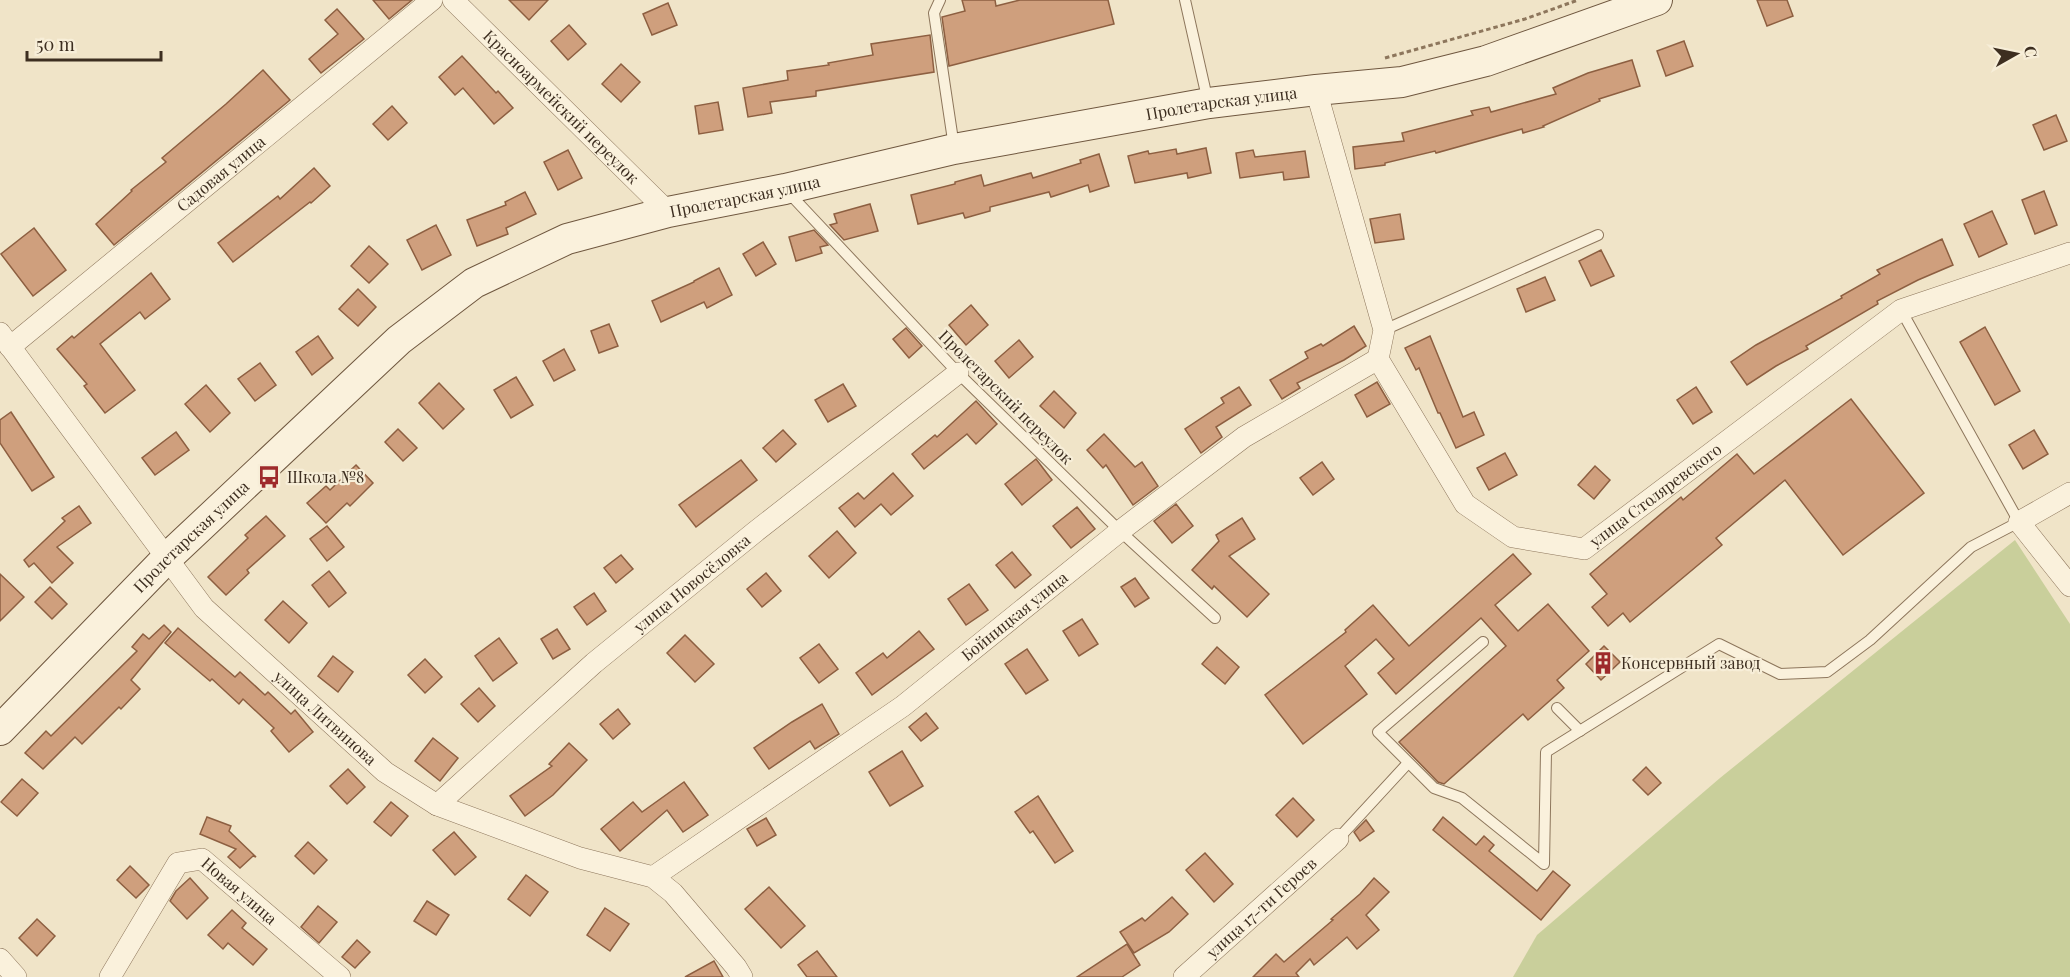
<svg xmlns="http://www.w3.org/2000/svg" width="2070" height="977" font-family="'Playfair Display',serif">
	<rect width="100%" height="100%" fill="#f0e4c8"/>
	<polygon fill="#c9cf9b" points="2015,540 2070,624 2070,977 1513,977 1537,935 1720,778"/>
	<g fill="#cf9f7d" stroke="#8d5f41" stroke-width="1.5">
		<polygon points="373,0 412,0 389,19"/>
		<polygon points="509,0 548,0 529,20"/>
		<polygon points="962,0 995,0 996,6 1020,0 1108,0 1114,24 949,66 942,17 965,11"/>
		<polygon points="1757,0 1787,0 1793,16 1767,26"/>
		<polygon points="668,3 677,25 652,35 643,14"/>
		<polygon points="337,9 364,39 321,73 309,59 338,34 325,20"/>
		<polygon points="569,25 586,44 568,60 551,41"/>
		<polygon points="930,35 934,72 816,91 816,96 770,102 772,113 748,117 743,88 788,80 787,71 829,65 828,63 873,55 871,44"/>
		<polygon points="1684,41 1693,66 1666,76 1657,51"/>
		<polygon points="462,56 496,93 498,91 513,108 494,124 463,88 455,95 439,77"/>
		<polygon points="1632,60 1640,86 1599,99 1600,101 1543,126 1544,127 1523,133 1522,129 1436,153 1435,151 1385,163 1385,165 1355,169 1353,147 1404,141 1402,133 1473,115 1471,111 1489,107 1491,112 1556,94 1553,88 1588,73"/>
		<polygon points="621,64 640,82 621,102 602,84"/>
		<polygon points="263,70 290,100 114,245 96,224 132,191 131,190 166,162 162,158 226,104"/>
		<polygon points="718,102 723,130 699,134 695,106"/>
		<polygon points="392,106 407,123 388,140 373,124"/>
		<polygon points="2056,115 2067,141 2044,150 2033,125"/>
		<polygon points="1206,148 1211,173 1188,178 1187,173 1135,183 1128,156 1148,151 1149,154 1176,149 1177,154"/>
		<polygon points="568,150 582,178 558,190 544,162"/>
		<polygon points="1253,150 1255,157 1305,151 1309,177 1284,180 1283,172 1240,178 1236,153"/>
		<polygon points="1099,154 1109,186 1090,192 1088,185 1051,197 1049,192 990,207 990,211 965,218 963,213 918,224 911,195 955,184 955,182 981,175 984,186 1031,173 1033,178 1081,163 1080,160"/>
		<polygon points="314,168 330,186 311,203 310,202 233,262 218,243 278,196 280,199"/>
		<polygon points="2044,191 2057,225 2035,234 2022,200"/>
		<polygon points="525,192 536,214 506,228 508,234 477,246 467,220 506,205 505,202"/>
		<polygon points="870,204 878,231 844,240 830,225 837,223 834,214"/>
		<polygon points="1992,211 2007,244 1979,257 1964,224"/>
		<polygon points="1400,214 1404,239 1375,243 1370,219"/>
		<polygon points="436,225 451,255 422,270 407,240"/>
		<polygon points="34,228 66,270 33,296 1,254"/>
		<polygon points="814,230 828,245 820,247 822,253 796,261 789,237"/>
		<polygon points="1942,239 1953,265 1918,280 1877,301 1878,304 1806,346 1808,349 1776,366 1747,385 1731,362 1756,345 1842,298 1841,296 1880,274 1877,270"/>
		<polygon points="763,242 776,264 756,276 743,254"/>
		<polygon points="369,246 388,264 369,283 351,266"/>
		<polygon points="1601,250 1614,276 1591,286 1579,261"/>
		<polygon points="719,268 732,295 707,308 704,302 661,322 652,301 694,282 694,281"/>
		<polygon points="151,273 170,299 145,319 140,312 100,344 135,390 105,413 84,386 87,384 57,349 72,336 74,338"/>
		<polygon points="1545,277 1555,300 1526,312 1517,289"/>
		<polygon points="358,289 376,307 358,326 339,309"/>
		<polygon points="971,305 988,325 966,345 949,325"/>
		<polygon points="609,324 618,346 599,353 591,331"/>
		<polygon points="1354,326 1366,346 1344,360 1297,383 1300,388 1282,399 1270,380 1308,358 1305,352 1321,344 1323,346"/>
		<polygon points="1985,327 2020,391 1995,405 1960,342"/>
		<polygon points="906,328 922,346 909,358 893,339"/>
		<polygon points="318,336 333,358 312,375 296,352"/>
		<polygon points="1430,336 1463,417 1474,412 1484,435 1456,448 1440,413 1438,413 1419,368 1416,370 1405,348"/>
		<polygon points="1019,340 1033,357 1009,378 995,361"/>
		<polygon points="564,349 575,370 554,381 543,361"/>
		<polygon points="260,363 276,385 255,401 238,379"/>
		<polygon points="516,377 533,405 511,418 494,390"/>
		<polygon points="1377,382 1390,404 1367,417 1355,395"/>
		<polygon points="439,383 464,409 443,429 419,403"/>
		<polygon points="843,384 856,406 828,422 815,400"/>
		<polygon points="206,385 230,413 210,432 185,404"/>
		<polygon points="1239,387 1251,405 1216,427 1222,437 1201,453 1185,429 1224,403 1221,398"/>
		<polygon points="1696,387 1712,412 1693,424 1677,400"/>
		<polygon points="1054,391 1076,413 1064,428 1040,406"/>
		<polygon points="1851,399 1924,493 1843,555 1785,480 1716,538 1722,545 1630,622 1623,613 1608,626 1592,607 1607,594 1590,574 1681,497 1683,500 1737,454 1754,474"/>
		<polygon points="976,401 997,424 976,444 967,434 924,469 912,454 935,435 937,437"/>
		<polygon points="11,412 54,477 32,491 0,443 0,420"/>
		<polygon points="398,429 417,448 403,461 385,442"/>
		<polygon points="783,430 796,444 776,462 763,448"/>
		<polygon points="2034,430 2048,454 2023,469 2009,445"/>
		<polygon points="176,432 189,450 155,475 142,458"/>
		<polygon points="1104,434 1135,467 1142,462 1158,486 1133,505 1106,465 1103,468 1087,450"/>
		<polygon points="1505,453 1517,475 1489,490 1477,468"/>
		<polygon points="1036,459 1052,480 1022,505 1005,484"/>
		<polygon points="741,460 757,480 696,527 679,505"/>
		<polygon points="1322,462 1334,479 1313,495 1300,478"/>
		<polygon points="356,465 373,483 350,506 347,503 326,523 307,503 326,486 330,490"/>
		<polygon points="1595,466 1610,480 1594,499 1578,485"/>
		<polygon points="893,473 913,496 891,515 881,504 855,527 839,508 858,493 864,499"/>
		<polygon points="1176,504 1193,526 1172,543 1154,521"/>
		<polygon points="79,506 91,523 57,547 73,563 52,583 34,563 29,567 24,560 65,521 62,518"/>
		<polygon points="1077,507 1095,529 1071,548 1053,526"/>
		<polygon points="266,516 285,536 247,570 249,573 226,595 208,577 248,538 245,535"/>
		<polygon points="1242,518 1255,539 1229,556 1269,594 1247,617 1214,586 1212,589 1192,570 1219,541 1216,535"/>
		<polygon points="327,526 344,547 327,561 310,539"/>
		<polygon points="837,531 856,553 829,578 809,556"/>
		<polygon points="1012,552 1031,575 1015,588 996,565"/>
		<polygon points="1513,554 1531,574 1495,605 1518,631 1548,604 1589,651 1557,680 1564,688 1528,720 1523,714 1444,784 1438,782 1399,742 1506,646 1481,618 1396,694 1378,673 1394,659 1376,639 1345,666 1367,694 1303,744 1265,695 1346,632 1345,630 1373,605 1409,646"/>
		<polygon points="621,555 633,569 616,583 604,568"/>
		<polygon points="329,571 346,593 329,607 312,585"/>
		<polygon points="766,573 781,591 762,607 747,589"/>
		<polygon points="0,574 24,597 0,621"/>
		<polygon points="1135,578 1149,598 1135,607 1121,587"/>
		<polygon points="969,584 988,610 966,625 948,599"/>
		<polygon points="50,587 67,604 52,619 35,602"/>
		<polygon points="594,593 606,611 587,625 574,607"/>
		<polygon points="283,601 307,623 289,643 265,620"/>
		<polygon points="1082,619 1098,644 1079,656 1063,631"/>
		<polygon points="164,625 171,632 131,680 140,689 121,709 119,707 82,744 75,737 43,769 25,753 46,731 51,736 137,651 132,647 143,634 149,639"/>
		<polygon points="178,628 235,677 240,672 265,695 268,692 291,714 295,710 313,732 289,752 271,731 274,728 243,699 239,704 212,679 210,681 165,643"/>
		<polygon points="557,629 570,649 553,659 541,639"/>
		<polygon points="919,631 934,649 872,695 856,673 883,653 887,658"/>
		<polygon points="685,635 714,664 695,682 667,653"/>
		<polygon points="499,638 517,663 493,681 475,656"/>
		<polygon points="819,644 838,669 819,683 800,658"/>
		<polygon points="1604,646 1620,662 1601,680 1586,664"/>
		<polygon points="1217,647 1239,667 1225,684 1202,664"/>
		<polygon points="1027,649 1048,680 1026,694 1005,664"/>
		<polygon points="333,656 353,672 338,692 318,676"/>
		<polygon points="425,659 442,677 425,693 408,675"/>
		<polygon points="479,688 495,706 478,722 461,704"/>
		<polygon points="822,704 839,734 815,749 810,741 769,769 754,748 792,722"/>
		<polygon points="618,709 630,724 613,739 600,724"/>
		<polygon points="926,713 938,728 921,741 909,727"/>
		<polygon points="433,738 458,758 440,781 415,761"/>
		<polygon points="569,743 587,760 553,795 525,816 510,796 552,766 549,764"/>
		<polygon points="902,751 923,786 890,806 869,772"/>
		<polygon points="1646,767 1661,783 1648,795 1633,780"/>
		<polygon points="348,769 365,787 347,804 330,786"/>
		<polygon points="22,779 38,793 17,816 1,802"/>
		<polygon points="684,782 708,815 683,832 667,810 620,851 601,829 633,802 642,812"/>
		<polygon points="1038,796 1073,851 1055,863 1033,831 1030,833 1015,812"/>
		<polygon points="1293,798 1314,820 1297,837 1276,815"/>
		<polygon points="391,802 408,816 391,836 374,822"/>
		<polygon points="207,817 231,826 229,831 256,857 253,856 240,868 228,857 236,849 200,834"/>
		<polygon points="1443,817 1476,845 1484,836 1494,845 1489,851 1537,891 1553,871 1570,885 1541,920 1433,830"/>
		<polygon points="766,818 776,835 757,846 747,829"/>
		<polygon points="1366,820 1374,831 1360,841 1354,832"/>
		<polygon points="454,832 476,857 455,875 433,850"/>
		<polygon points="308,842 327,860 314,874 295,856"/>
		<polygon points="1205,853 1233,884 1214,902 1186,870"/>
		<polygon points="130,866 149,885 136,898 117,880"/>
		<polygon points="526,875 548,892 530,916 508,899"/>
		<polygon points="190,878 208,898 187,919 170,901 176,891"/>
		<polygon points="1374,878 1389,892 1366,915 1379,930 1357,949 1347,937 1314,965 1310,959 1296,973 1299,977 1253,977 1276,954 1284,962 1333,920 1331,919 1360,894"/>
		<polygon points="769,887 805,926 781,948 745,909"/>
		<polygon points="1172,897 1188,914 1169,932 1134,953 1120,932 1142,918 1145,921"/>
		<polygon points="427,901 449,915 436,935 414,921"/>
		<polygon points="318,906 337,922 319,943 301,927"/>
		<polygon points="605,908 629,924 610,951 587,935"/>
		<polygon points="232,910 246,923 242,928 267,949 253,965 228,943 223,949 208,935"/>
		<polygon points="37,919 55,936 37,956 19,938"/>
		<polygon points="357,940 370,952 355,968 342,957"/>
		<polygon points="1127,944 1140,965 1122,977 1077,977"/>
		<polygon points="817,951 837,977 807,977 798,965"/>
		<polygon points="714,961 723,977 685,977"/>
	</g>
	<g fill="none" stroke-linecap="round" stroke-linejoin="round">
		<g stroke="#8d765c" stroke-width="12">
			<g id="service">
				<polyline points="940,0 934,13 954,147"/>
				<polyline points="1185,0 1208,102"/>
				<polyline points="787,191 958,373 1120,531 1215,618"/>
				<polyline points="1384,330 1598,235"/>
				<polyline points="1483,642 1378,732 1434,788 1462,798 1544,864 1546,752 1719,644 1780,674 1827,672 1870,640 1971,547 2019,522 1901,310"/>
				<polyline points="1557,708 1580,731"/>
				<polyline points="1338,839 1408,763"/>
			</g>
		</g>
		<g stroke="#8d765c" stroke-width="22">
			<g id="minor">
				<path id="s1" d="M453,0L668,212"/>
				<path id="s2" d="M1316,90L1384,330L1378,359L1465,504L1513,537L1584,549L1901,310L2070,253"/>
				<path id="s3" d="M0,333L204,608L385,772L437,805L580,858L653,877L673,893L736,967L742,977"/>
				<path id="s4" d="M10,347L432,0"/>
				<polyline points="2070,493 2019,522 2070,586"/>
				<path id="s5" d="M437,805L594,663L755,532L958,373"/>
				<path id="s6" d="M653,877L903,706L1120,531L1244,437L1378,359"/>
				<polyline points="0,959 16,977"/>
				<path id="s7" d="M110,977L178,863L202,859L340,977"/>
				<path id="s8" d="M1184,977L1338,839"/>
			</g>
		</g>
		<g stroke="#6f573f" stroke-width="32">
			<g id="secondary">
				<path id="s9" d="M0,730L167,558L399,340L474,283L567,239L668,212L785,189L954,149L1209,103L1316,90L1402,82L1486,61L1657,0"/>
			</g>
		</g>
		<polyline stroke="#8d765c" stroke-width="3" stroke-dasharray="4.5 3" stroke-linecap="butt" points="1385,58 1525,19 1578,0"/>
		<use href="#service" stroke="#faf1dc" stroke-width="10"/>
		<use href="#minor" stroke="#faf1dc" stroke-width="21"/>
		<use href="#secondary" stroke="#faf1dc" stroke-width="30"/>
	</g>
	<defs>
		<g id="bus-bare" transform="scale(1.8)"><path d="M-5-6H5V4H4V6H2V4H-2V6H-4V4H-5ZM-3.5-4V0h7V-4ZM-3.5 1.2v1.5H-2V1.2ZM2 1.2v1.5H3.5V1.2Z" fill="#9e2a2b" stroke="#f7eed8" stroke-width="2.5" paint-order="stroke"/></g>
		<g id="building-bare" transform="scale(1.8)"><path d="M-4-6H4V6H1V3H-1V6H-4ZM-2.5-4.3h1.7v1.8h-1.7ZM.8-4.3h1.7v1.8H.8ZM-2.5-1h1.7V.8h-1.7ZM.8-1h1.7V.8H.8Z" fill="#9e2a2b" stroke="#f7eed8" stroke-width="2.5" paint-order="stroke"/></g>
	</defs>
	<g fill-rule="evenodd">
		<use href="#bus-bare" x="269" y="477"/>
		<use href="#building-bare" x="1603" y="663"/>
	</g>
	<g text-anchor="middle" stroke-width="4.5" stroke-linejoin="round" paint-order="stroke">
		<g font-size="16" fill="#3d2e20" stroke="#f7eed8">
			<text dy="6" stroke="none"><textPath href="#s9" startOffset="1424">Пролетарская улица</textPath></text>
			<text dy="6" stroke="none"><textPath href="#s1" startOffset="152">Красноармейский переулок</textPath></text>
			<text dy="6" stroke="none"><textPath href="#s4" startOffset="273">Садовая улица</textPath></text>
			<text dy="6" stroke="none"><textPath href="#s9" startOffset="938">Пролетарская улица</textPath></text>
			<text transform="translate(1006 397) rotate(45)" y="6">Пролетарский переулок</text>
			<text dy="6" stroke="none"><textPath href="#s2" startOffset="668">улица Столяревского</textPath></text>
			<text dy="6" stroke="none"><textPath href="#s9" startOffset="272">Пролетарская улица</textPath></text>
			<text dy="6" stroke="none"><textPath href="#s5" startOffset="338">улица Новосёловка</textPath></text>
			<text dy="6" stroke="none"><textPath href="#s6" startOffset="446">Бойницкая улица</textPath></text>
			<text dy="6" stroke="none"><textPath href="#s3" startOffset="506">улица Литвинова</textPath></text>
			<text dy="6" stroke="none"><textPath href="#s7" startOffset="206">Новая улица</textPath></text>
			<text dy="6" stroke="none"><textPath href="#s8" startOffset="104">улица 17-ти Героев</textPath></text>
		</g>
		<g font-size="16" fill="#3d2e20" stroke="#f7eed8" text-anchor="start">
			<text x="287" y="483">Школа №8</text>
			<text x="1621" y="669">Консервный завод</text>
		</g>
	</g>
	<g transform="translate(2016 54) rotate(81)" stroke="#f7eed8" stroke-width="4.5" paint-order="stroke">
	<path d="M0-4.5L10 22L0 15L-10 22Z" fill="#3d2e20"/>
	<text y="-9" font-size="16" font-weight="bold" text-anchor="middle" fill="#3d2e20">С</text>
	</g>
	<path d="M27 51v9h134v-9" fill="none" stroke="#3d2e20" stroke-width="3"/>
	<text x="36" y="51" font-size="18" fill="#3d2e20" stroke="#f7eed8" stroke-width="4.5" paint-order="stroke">50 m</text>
</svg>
